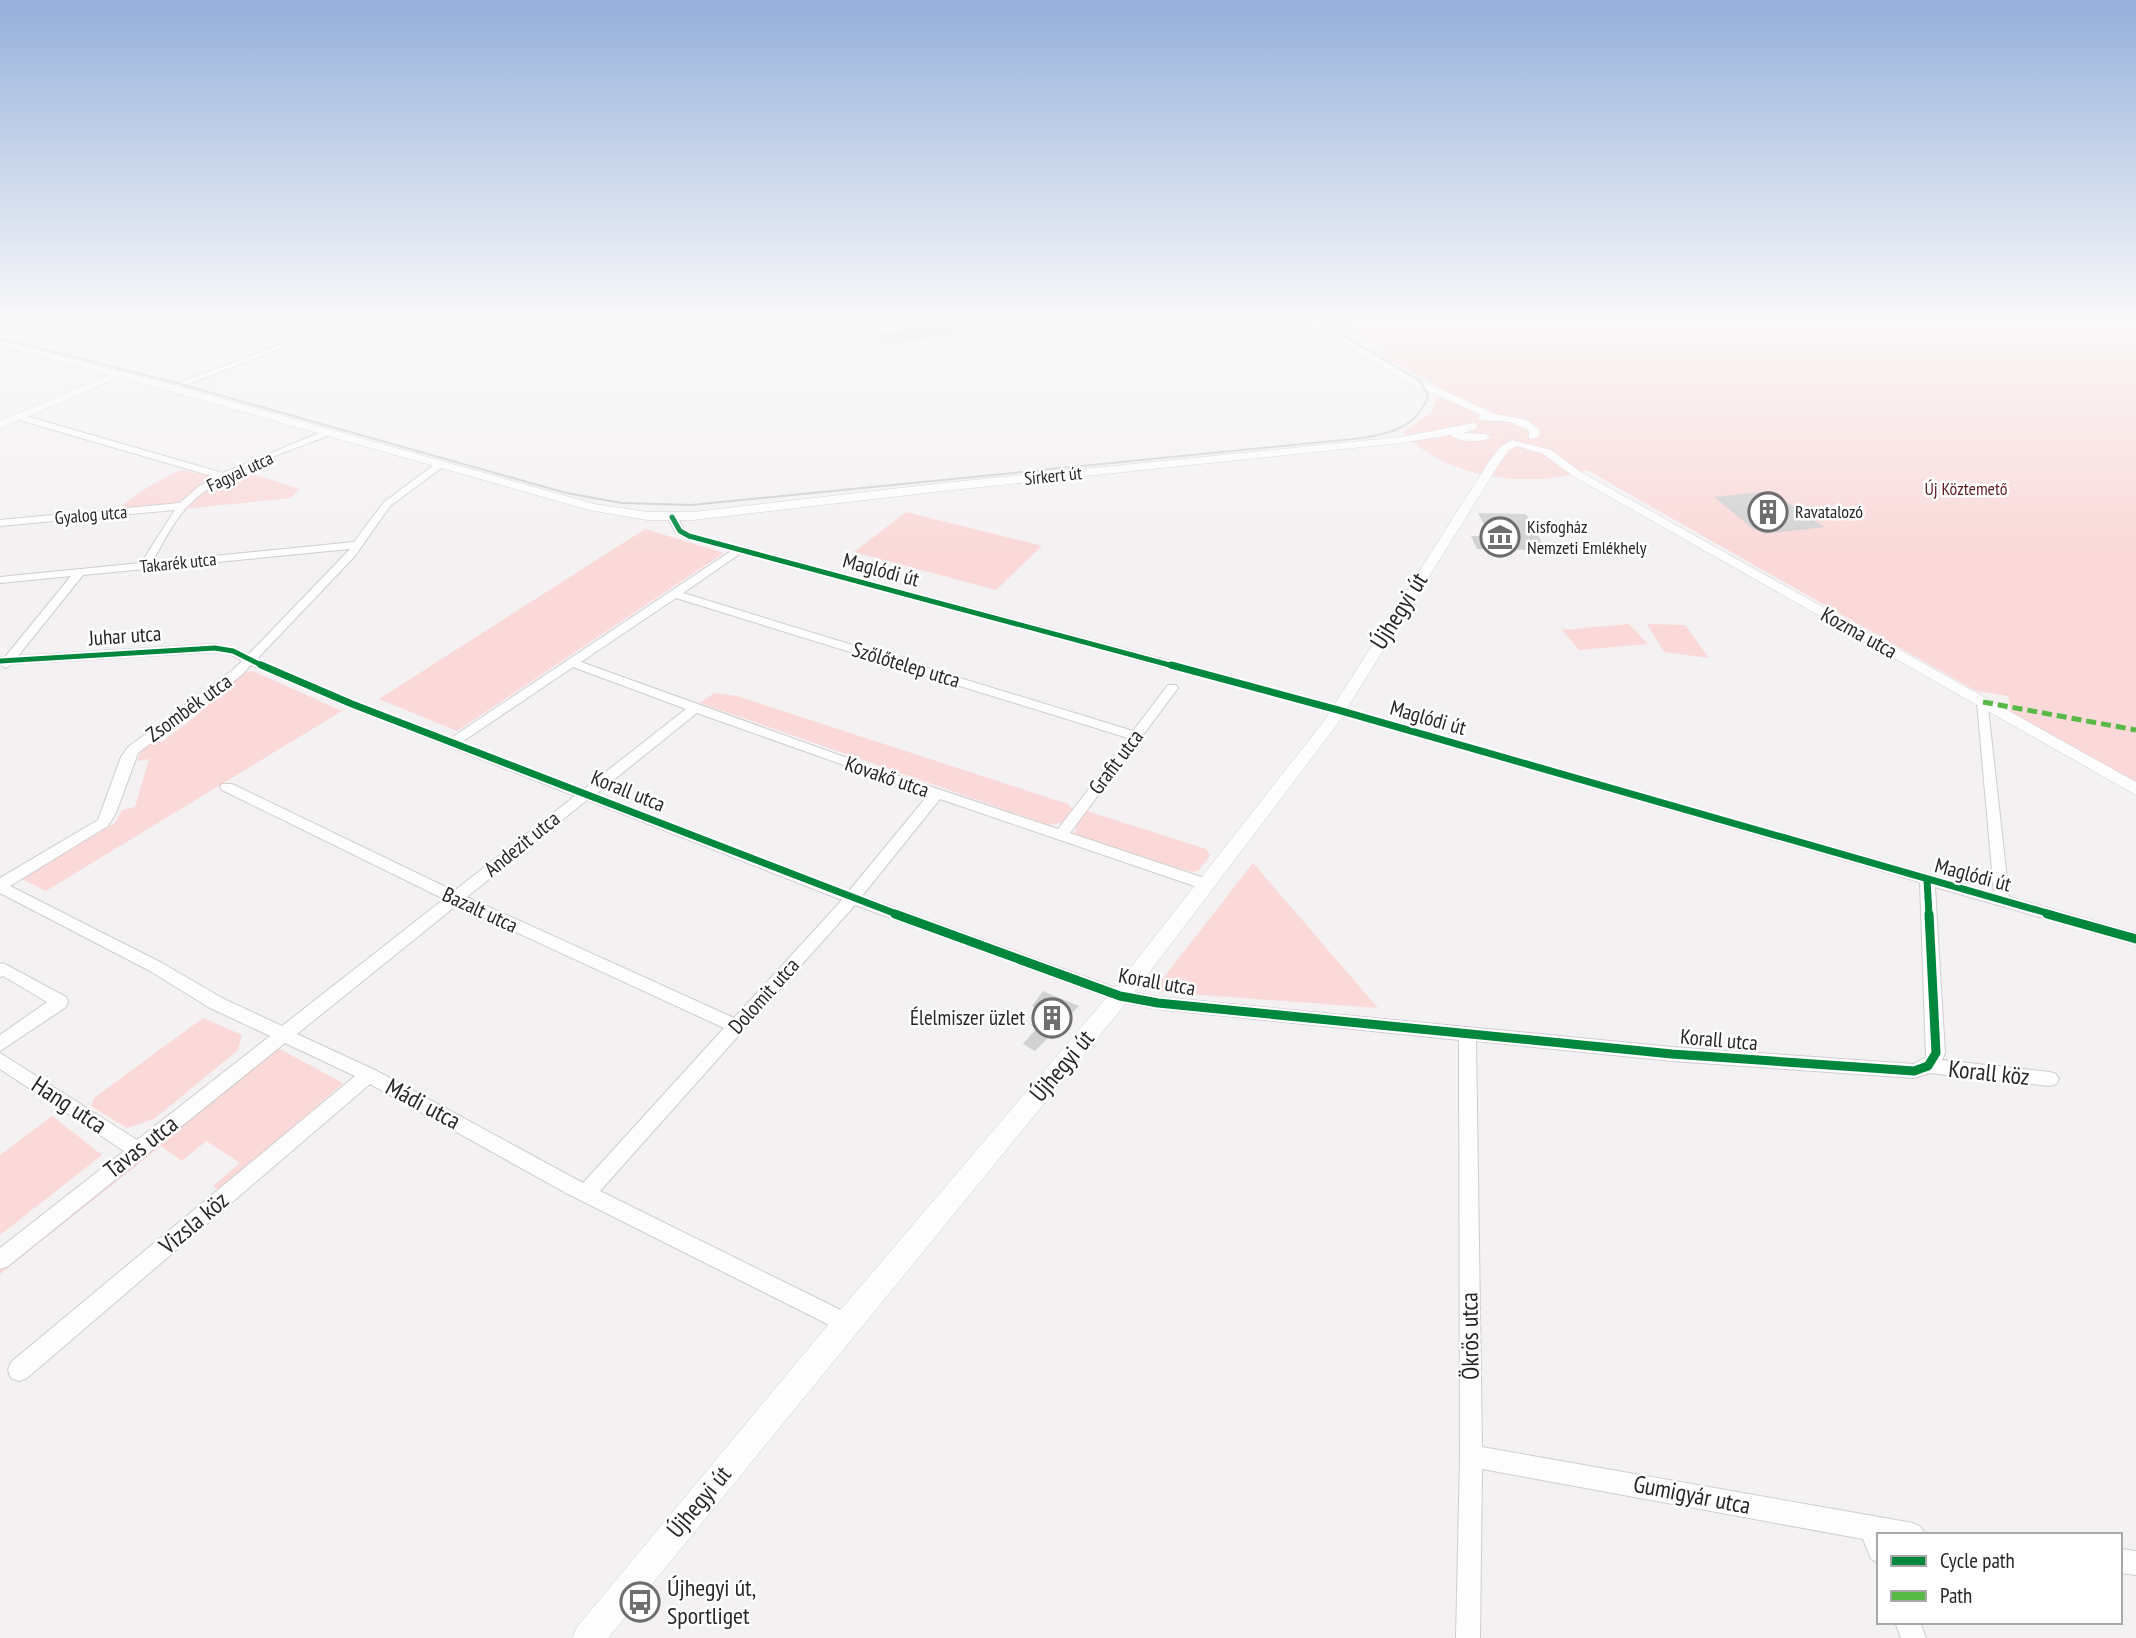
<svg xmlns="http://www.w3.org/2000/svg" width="2136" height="1638" font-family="'PT Sans Narrow',sans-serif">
	<rect width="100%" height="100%" fill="#f4f1f3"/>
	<g fill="#fad9d8">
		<path d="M1336,319H2136V783L2011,712L2008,696L1976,691L1587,470C1530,490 1443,478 1403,432L1431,413L1437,398L1448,392L1377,353L1386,351Z"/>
		<path d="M181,470L209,476L208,481L174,505L123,510L122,506C140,491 159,479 181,470Z"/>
		<path d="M244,471L300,489L291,498L184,509C198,490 222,480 244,471Z"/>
		<polygon points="906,512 1042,546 996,590 854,552"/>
		<polygon points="645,529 724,553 457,731 379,699"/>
		<polygon points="1629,624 1648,644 1579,650 1562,630"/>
		<polygon points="1647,624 1685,625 1709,658 1664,652"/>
		<polygon points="253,671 342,711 46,891 20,878 115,823 122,810 135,807 149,759 137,761 141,751 153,741 162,742 201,712 194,710 244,673"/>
		<polygon points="714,693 737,696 1068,804 1072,809 1061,823 1049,825 700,703"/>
		<polygon points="1087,811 1206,849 1210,856 1198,871 1192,872 1080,837 1075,833 1077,821"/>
		<polygon points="1253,863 1378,1008 1161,992 1157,986"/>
		<polygon points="203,1018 242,1035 238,1050 154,1119 127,1128 91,1106 94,1098"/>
		<polygon points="274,1046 343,1083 220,1191 213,1186 240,1163 206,1141 182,1161 161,1146 0,1274 0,1264"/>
		<polygon points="52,1116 102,1155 0,1235 0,1155"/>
	</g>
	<g fill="#d2d1d2">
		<polygon points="968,319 1004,319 1004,326 885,345 874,334"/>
		<polygon points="1771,491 1824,527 1765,534 1753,529 1714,497"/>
		<polygon points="1478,513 1526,514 1546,550 1477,549 1471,536 1490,536"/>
		<polygon points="1043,991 1079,1006 1035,1051 1023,1044 1036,1029 1031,1025 1043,1011 1032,1006"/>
	</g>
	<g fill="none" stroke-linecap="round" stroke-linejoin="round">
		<g stroke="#d0cdcf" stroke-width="2">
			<g id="minor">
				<polygon points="346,319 357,319 173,390 166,388"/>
				<path d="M19,414L223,473L326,430H332V434C291,451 221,472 191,503C174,519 164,542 152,562L354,542L384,502L438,462H444V466L390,506L355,556L257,659L356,701L451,738L731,551L685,538L676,533L667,517L672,514L676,515L684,529L693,534L1342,707L1994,893L1977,702L1983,698L1987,699L2009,897L2136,933V945L1935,887L1945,1053L1942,1060L2050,1072L2056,1074L2059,1079L2056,1084L2050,1086L1930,1073L1914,1078L1672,1061L1476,1041L1482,1447L1913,1523L1921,1527L1925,1535H1879V1563L1871,1559L1863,1539L1482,1469L1480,1638H1456L1460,1456L1459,1040L1158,1009L1120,1002L855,905L600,1191L853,1316L856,1323L853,1330L846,1333L839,1330L566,1193L370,1084L27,1378L19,1381L11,1378L8,1370L11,1362L355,1076L285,1043L7,1267L0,1269V1248L124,1151L0,1069V1053L137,1140L270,1036L210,1008L150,971L0,893V878L98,820L121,757L128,747L234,669L242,661L230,654L215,652L12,664L6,668L0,665V657H5L71,576L0,583V577L141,563L175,510L0,526V520L180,503L198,487L215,477L16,419L15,417ZM350,549L248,655L237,649L215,644L18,656L83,575ZM741,553L1334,713L1920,882L1926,1057L1914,1064L1672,1047L1158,997L1121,990L862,896L940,799L1200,888H1210L1212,884L1210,880L1070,833L1178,688L1176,685H1168L1133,731L683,593ZM676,598L1128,738L1058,829L878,769L581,662ZM251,665L348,707L575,796L454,891L232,784H222L220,787L222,790L444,899L282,1026L222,998L162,963L10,886L108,826L116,813L138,753L242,675ZM573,667L686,709L584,789L462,742ZM697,713L928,795L849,891L596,794ZM587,800L842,900L734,1018L467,897ZM457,905L724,1028L583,1183L375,1070L297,1034Z"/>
				<polygon points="3,963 66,997 68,1002 66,1007 0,1051 0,1035 47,1002 3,976 0,977 0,964"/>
				<polygon points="2120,1549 2136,1551 2136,1575 2120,1573"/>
				<polygon points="1895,1622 1920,1622 1926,1638 1901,1638"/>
			</g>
		</g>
		<g stroke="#d0cdcf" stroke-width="1">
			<g id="tertiary">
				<polygon points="1300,319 1311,319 1413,377 1496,414 1527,420 1540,430 1539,437 1529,439 1529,431 1510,422 1479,420 1478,418 1481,415 1405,381"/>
				<path d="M0,340L184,388L594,504L647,512H693L943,483L1401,437L1473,423L1477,424V428L1464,433L1485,434L1491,437C1482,443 1457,442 1450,435L1401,443L943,491L693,520H647L589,510L120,377L0,428V421L109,375L0,346Z"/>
				<polygon points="1512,440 1551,450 1581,472 2136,782 2136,795 1573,476 1543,454 1517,446 1509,450 1499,464 1336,726 1127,1002 608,1638 572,1638 577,1627 837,1314 1113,990 1324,721 1488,463 1501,446"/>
			</g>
		</g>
		<use href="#minor" fill="#fdfdfd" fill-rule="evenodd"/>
		<use href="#tertiary" fill="#fdfdfd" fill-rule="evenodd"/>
		<path stroke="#d0cfd0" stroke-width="2" d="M0,338L180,384L566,493L622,503L691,505L1363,438C1392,433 1419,426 1428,395L1420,381L1316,319"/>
		<polyline stroke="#58b947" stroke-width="5" stroke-dasharray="10 5" stroke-linecap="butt" points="1983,702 2136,730"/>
		<g stroke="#fff" stroke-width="9">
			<g id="cycleway-far2">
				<polyline points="672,517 680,531 689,536 1177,667"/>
				<polyline points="0,661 215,648 233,651 265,667"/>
			</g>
		</g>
		<g stroke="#fff" stroke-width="11">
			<g id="cycleway-far1">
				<polyline points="261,665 352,704 899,915"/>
				<polyline points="1171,665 1338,710 2054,915"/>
				<polyline points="1927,880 1929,915"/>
			</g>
		</g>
		<g stroke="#fff" stroke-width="13">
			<g id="cycleway">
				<polyline points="895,914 1120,996 1158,1003 1672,1054 1914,1071 1928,1066 1936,1053 1929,914"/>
				<polyline points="2047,914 2136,939"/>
			</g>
		</g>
		<use href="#cycleway-far2" stroke="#00873e" stroke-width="5"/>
		<use href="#cycleway-far1" stroke="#00873e" stroke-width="7"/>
		<use href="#cycleway" stroke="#00873e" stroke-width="9"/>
	</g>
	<linearGradient id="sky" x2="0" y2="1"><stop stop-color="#95b0db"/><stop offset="0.58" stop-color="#faf9fa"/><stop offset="1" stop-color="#faf9fa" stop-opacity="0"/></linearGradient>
	<rect width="2136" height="549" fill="url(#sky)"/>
	<defs>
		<g id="building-ring" transform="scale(2.0125)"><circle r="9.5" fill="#fff" stroke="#6f6d6e" stroke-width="1.5"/><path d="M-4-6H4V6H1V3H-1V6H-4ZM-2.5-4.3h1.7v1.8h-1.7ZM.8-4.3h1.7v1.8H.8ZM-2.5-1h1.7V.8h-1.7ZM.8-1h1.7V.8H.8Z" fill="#6f6d6e"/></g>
		<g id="museum-ring" transform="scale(2.0125)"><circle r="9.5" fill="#fff" stroke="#6f6d6e" stroke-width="1.5"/><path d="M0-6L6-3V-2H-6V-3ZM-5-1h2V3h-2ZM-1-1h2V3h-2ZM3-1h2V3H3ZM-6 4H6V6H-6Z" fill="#6f6d6e"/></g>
		<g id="bus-ring" transform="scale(2.0125)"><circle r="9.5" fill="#fff" stroke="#6f6d6e" stroke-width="1.5"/><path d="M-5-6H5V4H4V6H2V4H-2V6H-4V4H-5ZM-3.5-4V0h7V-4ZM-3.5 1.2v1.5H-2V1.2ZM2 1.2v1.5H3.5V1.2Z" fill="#6f6d6e"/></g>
	</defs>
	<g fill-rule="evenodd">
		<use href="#building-ring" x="1768" y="512"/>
		<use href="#museum-ring" x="1500" y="537"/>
		<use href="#building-ring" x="1052" y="1018"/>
		<use href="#bus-ring" x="640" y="1602"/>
	</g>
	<g text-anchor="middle" stroke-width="5" stroke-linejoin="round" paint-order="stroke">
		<g font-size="18" fill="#282627" stroke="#fff">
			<text transform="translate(240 472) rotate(-25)" y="6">Fagyal utca</text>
			<text transform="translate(1053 476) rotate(-6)" y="6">Sírkert út</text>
			<text transform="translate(91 515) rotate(-5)" y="6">Gyalog utca</text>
			<text transform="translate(178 563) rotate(-6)" y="6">Takarék utca</text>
		</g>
		<g font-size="18" fill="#611d20" stroke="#fff">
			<text x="1966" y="495">Új Köztemető</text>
		</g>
		<g font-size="18" fill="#282627" stroke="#fff" text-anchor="start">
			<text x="1795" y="518">Ravatalozó</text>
			<text x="1527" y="533">Kisfogház<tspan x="1527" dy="21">Nemzeti Emlékhely</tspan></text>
		</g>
		<g font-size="21" fill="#282627" stroke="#fff">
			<text transform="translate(881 570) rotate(15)" y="7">Maglódi út</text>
			<text transform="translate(1859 633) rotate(29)" y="7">Kozma utca</text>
			<text transform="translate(125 636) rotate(-4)" y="7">Juhar utca</text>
			<text transform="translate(906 665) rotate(17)" y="7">Szőlőtelep utca</text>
			<text transform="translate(189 708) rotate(-36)" y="7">Zsombék utca</text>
			<text transform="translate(1428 718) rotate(16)" y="7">Maglódi út</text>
			<text transform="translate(1116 762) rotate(-53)" y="7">Grafit utca</text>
			<text transform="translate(887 777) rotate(19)" y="7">Kovakő utca</text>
			<text transform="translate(628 791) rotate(22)" y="7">Korall utca</text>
			<text transform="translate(522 844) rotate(-39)" y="7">Andezit utca</text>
			<text transform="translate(1973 875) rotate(15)" y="7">Maglódi út</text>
			<text transform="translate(480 910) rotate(25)" y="7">Bazalt utca</text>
			<text transform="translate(1157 982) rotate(10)" y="7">Korall utca</text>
			<text transform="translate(764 996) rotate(-48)" y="7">Dolomit utca</text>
			<text transform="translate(1719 1040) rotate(5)" y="7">Korall utca</text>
		</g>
		<g font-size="21" fill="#282627" stroke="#fff" text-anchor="end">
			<text x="1025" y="1025">Élelmiszer üzlet</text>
		</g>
		<g font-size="24" fill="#282627" stroke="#fff">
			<text transform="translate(1399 611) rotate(-58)" y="8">Újhegyi út</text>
			<text transform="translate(1062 1066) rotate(-50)" y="8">Újhegyi út</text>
			<text transform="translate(1989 1073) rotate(6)" y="8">Korall köz</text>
			<text transform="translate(423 1104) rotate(28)" y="8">Mádi utca</text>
			<text transform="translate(69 1105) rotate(33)" y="8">Hang utca</text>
			<text transform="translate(141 1147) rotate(-38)" y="8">Tavas utca</text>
			<text transform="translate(194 1223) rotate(-40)" y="8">Vizsla köz</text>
			<text transform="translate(1470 1336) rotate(-91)" y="8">Ökrös utca</text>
			<text transform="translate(1692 1495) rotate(11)" y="8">Gumigyár utca</text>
			<text transform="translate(699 1502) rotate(-50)" y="8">Újhegyi út</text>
		</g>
		<g font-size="24" fill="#282627" stroke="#fff" text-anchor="start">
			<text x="667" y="1596">Újhegyi út,<tspan x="667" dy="28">Sportliget</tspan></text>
		</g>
	</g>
	<rect x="1877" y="1533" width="245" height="91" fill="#ffffff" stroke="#a9a8a9" stroke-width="2"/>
	<rect x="1891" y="1556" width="35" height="10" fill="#00873e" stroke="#a9a8a9" stroke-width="2"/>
	<text x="1940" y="1568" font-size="21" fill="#282627">Cycle path</text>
	<rect x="1891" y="1591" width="35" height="10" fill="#58b947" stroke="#a9a8a9" stroke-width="2"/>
	<text x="1940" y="1603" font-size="21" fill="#282627">Path</text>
</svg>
